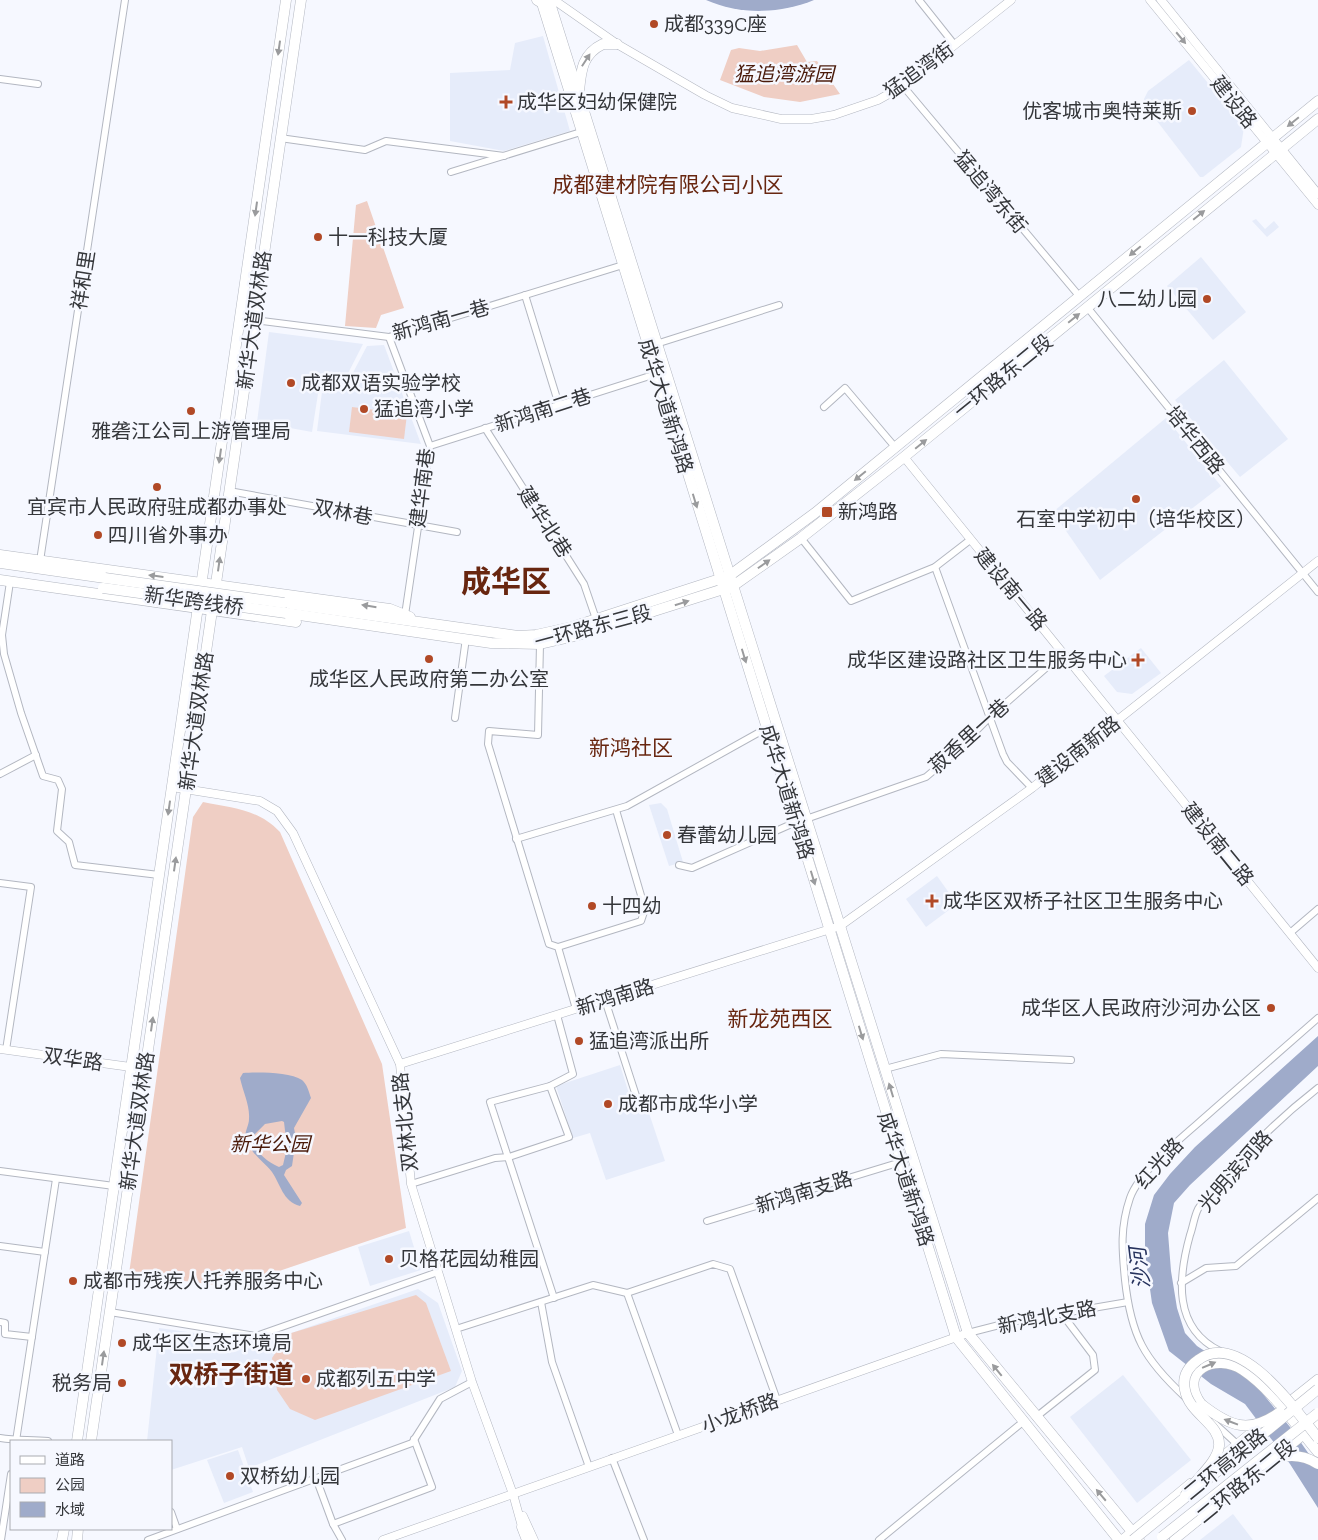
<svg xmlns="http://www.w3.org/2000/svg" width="1318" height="1540" font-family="'Zilla Slab','Noto Sans SC',serif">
	<rect width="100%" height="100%" fill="#f6f8ff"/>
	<g fill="#e6ecfa">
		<polygon points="543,36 570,131 504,151 450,141 450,73 510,70 515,43"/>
		<polygon points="1189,60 1244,127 1241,147 1203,177 1200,177 1147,108 1144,99 1148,91"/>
		<polygon points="1256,219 1265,229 1274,221 1279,227 1267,237 1252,221"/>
		<polygon points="1201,257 1246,312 1213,340 1167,286"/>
		<polygon points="269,332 363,344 342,385 320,381 312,432 257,422"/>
		<polygon points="384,345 421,444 317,431 323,384 346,386 367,346"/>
		<polygon points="1224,360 1288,439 1240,477 1175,400"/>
		<polygon points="1166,418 1221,486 1100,580 1053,512"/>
		<polygon points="1141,648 1161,673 1132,694 1117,692 1104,676"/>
		<polygon points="661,803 667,809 683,862 669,866 649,805"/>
		<polygon points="937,876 957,904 926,927 906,899"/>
		<polygon points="620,1065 635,1113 649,1113 665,1161 606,1180 590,1133 573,1138 556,1086"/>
		<polygon points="409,1231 421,1270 370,1286 358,1247"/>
		<polygon points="418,1289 438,1303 462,1371 455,1387 249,1468 242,1447 171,1470 171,1441 147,1441 159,1328 259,1342 274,1339"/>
		<polygon points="1123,1375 1191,1460 1137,1503 1070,1417"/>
		<polygon points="238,1450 253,1492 224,1503 207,1460"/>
		<polygon points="1233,1514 1253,1540 1200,1540"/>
	</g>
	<g fill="#efcec4">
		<polygon points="797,45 807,62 817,61 840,94 800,102 764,97 720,80 731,50 739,48 760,51"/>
		<polygon points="367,201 404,308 381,315 376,328 345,326 356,205"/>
		<polygon points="352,407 407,414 404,439 349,432"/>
		<path d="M203,802C233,808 258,809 280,832L382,1064L406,1228L232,1287L129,1274L193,817Z"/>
		<polygon points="416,1295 426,1303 451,1371 315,1420 290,1409 277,1390 272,1358 288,1334"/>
	</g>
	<g fill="#9fabca" fill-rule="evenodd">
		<path d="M706,0H814C780,14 740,15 706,0Z"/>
		<polygon points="1318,1036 1318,1066 1190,1185 1174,1203 1168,1233 1171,1271 1177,1308 1185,1333 1197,1346 1254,1383 1290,1427 1318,1467 1318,1508 1290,1464 1245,1404 1211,1384 1169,1351 1152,1303 1145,1254 1145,1224 1154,1195 1170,1174 1195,1147"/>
		<path d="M243,1073C257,1072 290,1072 302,1080C307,1084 309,1092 311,1098L294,1128L296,1139L292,1166L286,1170L284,1175L302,1203L300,1206C283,1202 280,1183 272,1172C262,1159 252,1156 246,1138C244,1132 249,1126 249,1119C250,1105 243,1092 240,1078ZM282,1121L284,1122L287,1148L283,1165L279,1167C266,1161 253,1151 253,1136L265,1124Z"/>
	</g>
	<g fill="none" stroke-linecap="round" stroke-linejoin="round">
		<g stroke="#b3b7c1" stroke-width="8">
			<g id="minor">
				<polyline points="919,0 954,44"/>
				<polyline points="0,79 38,84"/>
				<polyline points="903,86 1080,297"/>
				<polyline points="280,138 365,150 386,141 504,156"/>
				<polyline points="451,172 581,132"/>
				<polyline points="525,295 559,405"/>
				<polyline points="1087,307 1318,592"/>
				<polyline points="254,320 389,337 623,265"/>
				<polyline points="389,337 430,446 405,615"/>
				<polyline points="656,344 779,305"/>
				<polyline points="824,407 845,388 895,447"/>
				<polyline points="485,428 584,584 596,619"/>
				<polyline points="430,446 656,374"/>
				<polyline points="229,491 457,532"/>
				<polyline points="801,538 851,601 935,567 970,540"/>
				<polyline points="40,561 125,0"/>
				<polyline points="935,567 1003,754 1007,762 1032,788"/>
				<polyline points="10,582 2,635 4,654 21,713 43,776 58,780 62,789 57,831 69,842 75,865 159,875"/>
				<polyline points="540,644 538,735 489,731 488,744 549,944 558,947 576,1009"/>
				<polyline points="455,718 466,638"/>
				<polyline points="0,774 36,755"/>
				<polyline points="806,819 926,777 952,755 990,717 1063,653"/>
				<polyline points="516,839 627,806 767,728"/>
				<polyline points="679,865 692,868 796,822"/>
				<polyline points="0,883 31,887 6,1050"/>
				<polyline points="1290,933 1318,909"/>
				<polyline points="558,947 641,921 645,909 616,810"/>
				<polyline points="605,1000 640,1108"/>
				<polyline points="885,1069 941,1054 1071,1060"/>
				<polyline points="0,1171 114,1186"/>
				<polyline points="411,1184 495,1158 509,1157 569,1137 550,1086"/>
				<polyline points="707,1221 901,1162"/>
				<polyline points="0,1246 45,1252"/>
				<polyline points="1181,1283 1206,1268 1236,1266 1318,1198"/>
				<polyline points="627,1293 678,1435"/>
				<polyline points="554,1298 490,1102 550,1086 573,1074 557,1015"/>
				<polyline points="541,1302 552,1362 589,1467"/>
				<polyline points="110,1312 256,1336 438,1272"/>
				<polyline points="0,1322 5,1323 5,1334 32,1337"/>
				<polyline points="456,1329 593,1285 627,1293 713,1264 730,1269 777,1400"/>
				<polyline points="968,1333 1011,1322 1128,1302"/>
				<path d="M1220,1351C1173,1328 1178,1278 1190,1235C1193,1227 1194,1217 1198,1209C1203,1200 1213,1191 1220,1183C1249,1148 1282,1116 1318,1088"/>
				<path d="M1185,1397C1144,1359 1131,1336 1125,1280C1122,1250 1120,1227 1130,1198C1140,1169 1190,1131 1213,1110C1248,1079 1283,1049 1318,1018"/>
				<polyline points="1036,1417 1095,1370 1093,1355 1062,1314"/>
				<polyline points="1213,1422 1237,1444"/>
				<path d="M0,1438C17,1441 32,1439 48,1441"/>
				<polyline points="16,1441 56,1179"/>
				<polyline points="612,1458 644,1540"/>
				<polyline points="316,1478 333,1524 342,1540"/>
				<polyline points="171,1512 177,1529"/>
				<polyline points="333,1524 432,1487 414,1439"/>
				<polyline points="1,1540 11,1474"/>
				<polyline points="148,1540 412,1443 440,1399 472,1382"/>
				<polyline points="879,1540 1024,1421"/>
			</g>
		</g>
		<g stroke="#b3b7c1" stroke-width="9">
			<g id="tertiary">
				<polyline points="554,0 617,44 705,95 732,108 781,119 811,119 834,115 878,100 903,86 1011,0"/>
				<polyline points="1150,0 1318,205"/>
				<polyline points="1161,0 1318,194"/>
				<polyline points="904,457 1318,968"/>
				<polyline points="172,787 260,801 277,811 293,833 400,1064 411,1184 472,1382 513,1494 523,1530"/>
				<polyline points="0,1049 145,1069"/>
				<polyline points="400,1064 840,926 1032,788 1318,561"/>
				<polyline points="523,1516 534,1540"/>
				<polyline points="383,1540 968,1333"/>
			</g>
		</g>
		<g stroke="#b3b7c1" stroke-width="10">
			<g id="secondary">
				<polyline points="1284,1406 1318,1379"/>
				<polyline points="1211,1466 1264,1422"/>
				<polyline points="1122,1540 1191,1483"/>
				<polyline points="1174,1540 1318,1423"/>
			</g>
		</g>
		<g stroke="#b3b7c1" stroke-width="11">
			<g id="primary">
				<polyline points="537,0 542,3 956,1337 1119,1540"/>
				<polyline points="549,0 968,1333 1139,1540"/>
				<path d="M579,91C581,71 582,54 603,44H617"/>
				<polyline points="0,555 353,604 390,609 410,617"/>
				<polyline points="0,563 105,578"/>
				<polyline points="0,580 296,622"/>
				<polyline points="284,603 518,636 536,635 572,627 729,576 815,513 1318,101"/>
				<polyline points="286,613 491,643 540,644 575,636 733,586 801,538 904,457 1318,119"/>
				<polyline points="77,1441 286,0"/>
				<polyline points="91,1441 301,0"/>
				<polyline points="62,1540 64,1529"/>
				<polyline points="77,1540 78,1529"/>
			</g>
		</g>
		<g stroke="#b3b7c1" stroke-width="11">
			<g id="trunk">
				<path d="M1201,1404C1177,1371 1215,1352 1243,1370C1273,1390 1295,1425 1318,1452"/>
				<polyline points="522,1527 527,1540"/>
			</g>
		</g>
		<use href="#minor" stroke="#fff" stroke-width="6"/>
		<use href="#tertiary" stroke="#fff" stroke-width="8"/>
		<use href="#secondary" stroke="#fff" stroke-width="9"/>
		<use href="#primary" stroke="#fff" stroke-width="10"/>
		<use href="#trunk" stroke="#fff" stroke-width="10"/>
		<g stroke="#b3b7c1" stroke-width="11" stroke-linecap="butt">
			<g id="primary-bridge">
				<polyline points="105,578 284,603"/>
				<polyline points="103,588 286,613"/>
			</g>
		</g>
		<g stroke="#b3b7c1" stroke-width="11" stroke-linecap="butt">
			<g id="trunk-bridge">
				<path d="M1201,1404C1229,1426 1249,1435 1280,1412"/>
				<path d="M1257,1468C1276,1455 1298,1451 1318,1464"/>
				<path d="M1185,1496C1194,1480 1217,1464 1219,1446C1221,1424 1189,1414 1185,1390C1182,1377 1188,1367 1198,1360C1240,1328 1296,1411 1318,1438"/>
				<polyline points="1162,1537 1318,1413"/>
				<polyline points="1133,1540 1318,1389"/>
			</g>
		</g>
		<use href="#primary-bridge" stroke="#fff" stroke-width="10"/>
		<use href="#trunk-bridge" stroke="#fff" stroke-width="10"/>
	</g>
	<defs><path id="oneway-solid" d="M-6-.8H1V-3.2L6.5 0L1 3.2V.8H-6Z" transform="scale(1.25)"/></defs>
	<g fill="#9a9b9d">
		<use href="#oneway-solid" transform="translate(1181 38) rotate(50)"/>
		<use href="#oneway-solid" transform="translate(279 48) rotate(98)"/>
		<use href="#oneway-solid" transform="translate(586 60) rotate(-57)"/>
		<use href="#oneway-solid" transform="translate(1293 122) rotate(141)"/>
		<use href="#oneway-solid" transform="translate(256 209) rotate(98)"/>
		<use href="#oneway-solid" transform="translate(1199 215) rotate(-39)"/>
		<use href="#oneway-solid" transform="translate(1135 251) rotate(140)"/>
		<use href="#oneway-solid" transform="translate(1074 318) rotate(-39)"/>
		<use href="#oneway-solid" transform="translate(921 444) rotate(-39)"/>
		<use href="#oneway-solid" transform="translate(220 456) rotate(98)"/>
		<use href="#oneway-solid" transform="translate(860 476) rotate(141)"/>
		<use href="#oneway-solid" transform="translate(695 501) rotate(73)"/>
		<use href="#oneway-solid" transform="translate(219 564) rotate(-82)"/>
		<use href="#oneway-solid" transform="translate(764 564) rotate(-35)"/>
		<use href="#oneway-solid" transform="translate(156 576) rotate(-173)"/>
		<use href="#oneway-solid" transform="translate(682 603) rotate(-17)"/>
		<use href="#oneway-solid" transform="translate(369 606) rotate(-171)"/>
		<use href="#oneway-solid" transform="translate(744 656) rotate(73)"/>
		<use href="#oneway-solid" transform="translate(169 808) rotate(98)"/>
		<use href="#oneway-solid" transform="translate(175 864) rotate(-82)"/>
		<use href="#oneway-solid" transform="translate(813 878) rotate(73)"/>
		<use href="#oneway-solid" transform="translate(152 1024) rotate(-82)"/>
		<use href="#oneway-solid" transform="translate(861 1033) rotate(73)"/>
		<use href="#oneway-solid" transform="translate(891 1090) rotate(-107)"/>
		<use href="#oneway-solid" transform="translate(103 1358) rotate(-82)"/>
		<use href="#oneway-solid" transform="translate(1209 1365) rotate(-23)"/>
		<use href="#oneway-solid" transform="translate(997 1370) rotate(-129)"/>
		<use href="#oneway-solid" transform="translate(1231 1422) rotate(-159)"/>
		<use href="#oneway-solid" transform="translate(1101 1495) rotate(-130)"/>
	</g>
	<g fill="#b14926" stroke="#f6f8ff" stroke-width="2">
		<circle cx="654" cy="24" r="5"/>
		<path d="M503.5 94.5h5v5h5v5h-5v5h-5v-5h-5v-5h5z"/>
		<circle cx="1192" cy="111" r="5"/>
		<circle cx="318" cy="237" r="5"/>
		<circle cx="1207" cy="299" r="5"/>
		<circle cx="291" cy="383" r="5"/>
		<circle cx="364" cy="409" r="5"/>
		<circle cx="191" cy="411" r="5"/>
		<circle cx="157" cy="487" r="5"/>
		<circle cx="1136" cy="499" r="5"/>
		<rect x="821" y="506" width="12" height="12" rx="2.5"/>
		<circle cx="98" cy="535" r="5"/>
		<circle cx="429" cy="659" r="5"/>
		<path d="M1135.5 652.5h5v5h5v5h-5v5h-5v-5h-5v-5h5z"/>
		<circle cx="667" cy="835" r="5"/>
		<path d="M929.5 893.5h5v5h5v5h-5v5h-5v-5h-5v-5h5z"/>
		<circle cx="592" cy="906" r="5"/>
		<circle cx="1271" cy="1008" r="5"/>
		<circle cx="579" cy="1041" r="5"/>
		<circle cx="608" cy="1104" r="5"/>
		<circle cx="389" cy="1259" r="5"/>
		<circle cx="73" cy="1281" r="5"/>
		<circle cx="122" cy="1343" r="5"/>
		<circle cx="306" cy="1379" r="5"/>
		<circle cx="122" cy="1383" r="5"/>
		<circle cx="230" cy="1476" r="5"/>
	</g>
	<g text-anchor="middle" stroke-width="5" stroke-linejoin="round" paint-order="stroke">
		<g font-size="20" fill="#35373b" stroke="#f6f8ff" text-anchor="start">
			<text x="664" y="31">成都339C座</text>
			<text x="517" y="109">成华区妇幼保健院</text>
			<text x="1182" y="118" text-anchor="end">优客城市奥特莱斯</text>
			<text x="328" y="244">十一科技大厦</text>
			<text x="1197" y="306" text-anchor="end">八二幼儿园</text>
			<text x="301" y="390">成都双语实验学校</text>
			<text x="374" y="416">猛追湾小学</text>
			<text x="191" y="438" text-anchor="middle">雅砻江公司上游管理局</text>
			<text x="157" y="514" text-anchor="middle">宜宾市人民政府驻成都办事处</text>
			<text x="838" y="519">新鸿路</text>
			<text x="1136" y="526" text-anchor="middle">石室中学初中（培华校区）</text>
			<text x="108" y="542">四川省外事办</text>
			<text x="1127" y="667" text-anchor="end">成华区建设路社区卫生服务中心</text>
			<text x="429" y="686" text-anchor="middle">成华区人民政府第二办公室</text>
			<text x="677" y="842">春蕾幼儿园</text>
			<text x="943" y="908">成华区双桥子社区卫生服务中心</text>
			<text x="602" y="913">十四幼</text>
			<text x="1261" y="1015" text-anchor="end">成华区人民政府沙河办公区</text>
			<text x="589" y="1048">猛追湾派出所</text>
			<text x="618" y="1111">成都市成华小学</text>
			<text x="399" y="1266">贝格花园幼稚园</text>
			<text x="83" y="1288">成都市残疾人托养服务中心</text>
			<text x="132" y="1350">成华区生态环境局</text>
			<text x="316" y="1386">成都列五中学</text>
			<text x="112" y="1390" text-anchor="end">税务局</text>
			<text x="240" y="1483">双桥幼儿园</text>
		</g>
		<g font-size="20" fill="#35373b" stroke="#f6f8ff">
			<text transform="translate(919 70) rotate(-36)" y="7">猛追湾街</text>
			<text transform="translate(1234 102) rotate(51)" y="7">建设路</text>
			<text transform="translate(991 192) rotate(50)" y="7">猛追湾东街</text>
			<text transform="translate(83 280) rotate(-81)" y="7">祥和里</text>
			<text transform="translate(254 320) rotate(-82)" y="7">新华大道双林路</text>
			<text transform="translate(441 320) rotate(-16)" y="7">新鸿南一巷</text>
			<text transform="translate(1003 376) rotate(-39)" y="7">一环路东二段</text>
			<text transform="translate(666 406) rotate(73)" y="7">成华大道新鸿路</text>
			<text transform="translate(543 410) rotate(-18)" y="7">新鸿南二巷</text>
			<text transform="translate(1195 440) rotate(51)" y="7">培华西路</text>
			<text transform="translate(422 488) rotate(-83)" y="7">建华南巷</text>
			<text transform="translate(343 512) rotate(11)" y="7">双林巷</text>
			<text transform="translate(545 522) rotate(57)" y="7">建华北巷</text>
			<text transform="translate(1011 589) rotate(50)" y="7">建设南一路</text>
			<text transform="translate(194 601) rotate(8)" y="7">新华跨线桥</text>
			<text transform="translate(593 627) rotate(-15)" y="7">一环路东三段</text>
			<text transform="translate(196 721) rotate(-82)" y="7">新华大道双林路</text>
			<text transform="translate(969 736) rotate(-42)" y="7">菽香里一巷</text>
			<text transform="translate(1078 751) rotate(-38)" y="7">建设南新路</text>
			<text transform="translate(787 792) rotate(73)" y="7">成华大道新鸿路</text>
			<text transform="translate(1218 844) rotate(51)" y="7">建设南二路</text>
			<text transform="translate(615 997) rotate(-17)" y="7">新鸿南路</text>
			<text transform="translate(73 1059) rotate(8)" y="7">双华路</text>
			<text transform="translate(137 1121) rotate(-82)" y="7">新华大道双林路</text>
			<text transform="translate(405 1122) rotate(-96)" y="7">双林北支路</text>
			<text transform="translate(1159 1163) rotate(-48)" y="7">红光路</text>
			<text transform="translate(1235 1171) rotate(-49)" y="7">光明滨河路</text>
			<text transform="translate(906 1179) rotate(72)" y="7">成华大道新鸿路</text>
			<text transform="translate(804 1192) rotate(-17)" y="7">新鸿南支路</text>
			<text transform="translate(1047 1317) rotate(-11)" y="7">新鸿北支路</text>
			<text transform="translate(740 1413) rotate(-20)" y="7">小龙桥路</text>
			<text transform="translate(1225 1464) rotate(-39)" y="7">二环高架路</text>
			<text transform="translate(1246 1481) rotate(-39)" y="7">二环路东二段</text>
		</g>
		<g font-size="20" font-style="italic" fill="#4a1a0a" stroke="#f6f8ff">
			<text x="784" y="81">猛追湾游园</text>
			<text x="270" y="1151">新华公园</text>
		</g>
		<g font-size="21" fill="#682610" stroke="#f6f8ff">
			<text x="668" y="192">成都建材院有限公司小区</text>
			<text x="631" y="755">新鸿社区</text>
			<text x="780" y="1026">新龙苑西区</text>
		</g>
		<g font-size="21" font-style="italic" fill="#26325d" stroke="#f6f8ff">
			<text transform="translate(1140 1268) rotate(-97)" y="7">沙河</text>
		</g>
		<g font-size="25" font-weight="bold" fill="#682610" stroke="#f6f8ff">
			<text x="231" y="1383">双桥子街道</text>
		</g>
		<g font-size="30" font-weight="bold" fill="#682610" stroke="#f6f8ff">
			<text x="506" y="592">成华区</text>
		</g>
	</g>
	<rect x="10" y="1440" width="162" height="90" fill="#f6f8ff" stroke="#a9abb1"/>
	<rect x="20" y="1456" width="25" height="8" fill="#ffffff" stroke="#a9abb1"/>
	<text x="55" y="1465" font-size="15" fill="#35373b">道路</text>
	<rect x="20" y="1478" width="25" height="15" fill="#efcec4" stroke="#a9abb1"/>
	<text x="55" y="1490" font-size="15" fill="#35373b">公园</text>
	<rect x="20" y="1502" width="25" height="15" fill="#9fabca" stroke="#a9abb1"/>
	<text x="55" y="1515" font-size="15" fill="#35373b">水域</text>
</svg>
